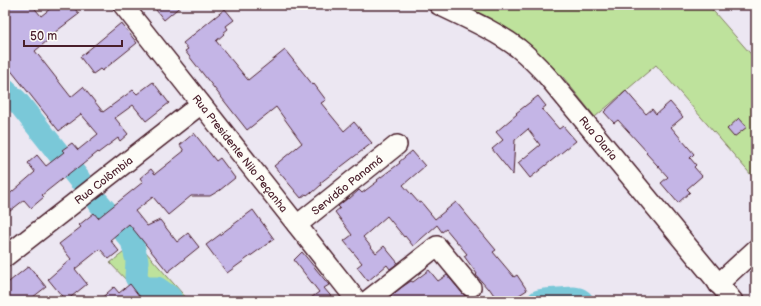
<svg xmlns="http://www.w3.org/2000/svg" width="761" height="306" font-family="'Balsamiq Sans',sans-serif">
	<rect width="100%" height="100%" fill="#ece7f2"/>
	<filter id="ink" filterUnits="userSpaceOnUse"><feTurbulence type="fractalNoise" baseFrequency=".025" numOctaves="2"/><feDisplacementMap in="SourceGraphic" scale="8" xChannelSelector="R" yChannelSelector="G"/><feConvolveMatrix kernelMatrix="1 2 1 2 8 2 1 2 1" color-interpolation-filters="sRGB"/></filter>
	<g filter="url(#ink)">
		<g fill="#bee29c" stroke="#848064">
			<polygon points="458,5 708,5 756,60 756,172 752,176 656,65 595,117 563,77 525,40 485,16"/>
			<polygon points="137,242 189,301 146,301 110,263"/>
		</g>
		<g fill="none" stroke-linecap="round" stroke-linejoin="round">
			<g stroke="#7ac8d8" stroke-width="23">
				<polyline points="5,90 17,101 79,179"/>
				<polyline points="99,203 132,241 137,261 136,277 143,288 157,288 170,297 172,301"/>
				<polyline points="539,301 544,300 574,298 579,299 582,301"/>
			</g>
		</g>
		<g fill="#c4b5e6" stroke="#4a1f2b">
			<polygon points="5,5 32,5 41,16 55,5 72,5 79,14 46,39 47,41 35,51 71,97 83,87 103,112 133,90 137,94 153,82 169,103 146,121 133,105 115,118 128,134 120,141 118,138 98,153 98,152 77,169 76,168 42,195 44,197 31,208 24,200 5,215 5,198 35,172 28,163 37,155 46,166 64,152 62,150 72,143 78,150 98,134 81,114 59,131 5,63"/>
			<polygon points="152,5 182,5 164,20"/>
			<polygon points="225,9 234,20 226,26 228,29 223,33 224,34 216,41 248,80 285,50 313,85 314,84 326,100 321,103 344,131 354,122 372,143 320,183 321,185 312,193 311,192 307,195 306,194 301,198 274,166 302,143 276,107 247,130 185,51 188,49 183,43"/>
			<polygon points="121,23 137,43 102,71 100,69 93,74 80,57"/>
			<polygon points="626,91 646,114 652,109 656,114 670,102 683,117 671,127 694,154 690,158 696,165 694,167 702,176 687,189 690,192 678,203 661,183 668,177 646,153 647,152 618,120 614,123 604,112"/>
			<polygon points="538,96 546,106 542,109 559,129 563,126 576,141 530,178 518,163 540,145 528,129 515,140 513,175 492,149 503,140 496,132 517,114 516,113"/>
			<polygon points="739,118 747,127 734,137 727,129"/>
			<polygon points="194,133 216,161 220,158 235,178 220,190 210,196 191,196 168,215 153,197 135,211 147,226 160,220 177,242 188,233 199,247 168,272 129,224 110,240 119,251 109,259 100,249 75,269 87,284 66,301 48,279 71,259 59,244 81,227 79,225 94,213 98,218 143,182 140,178 151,169 155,174 184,151 180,145"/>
			<polygon points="412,151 425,166 403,185 419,203 421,202 435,219 456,202 496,250 493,252 514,277 517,275 527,290 510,301 498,301 489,288 488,289 476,275 477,274 464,256 467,254 446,229 442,232 437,225 413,246 405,236 404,237 387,216 363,237 376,253 384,246 398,263 390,269 387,265 368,281 357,267 362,263 344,241 352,235 335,212 340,208 338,206 348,198 349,199 359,190 362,193 378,181 377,180 400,163 399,162"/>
			<polygon points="253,210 274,239 227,273 206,245"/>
			<polygon points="302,252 329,285 324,288 335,301 307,301 319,292 294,260"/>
			<polygon points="29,266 46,287 28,301 5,301 5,285"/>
			<polygon points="429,270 438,281 447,275 463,294 467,297 470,298 473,301 385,301 402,287 411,281 413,282"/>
			<polygon points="130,284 143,301 98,301 114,287 119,293"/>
		</g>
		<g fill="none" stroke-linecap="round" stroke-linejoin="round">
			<g stroke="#4a1f2b" stroke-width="22">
				<g id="minor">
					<path id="s1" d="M123,5L357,301"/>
					<path id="s2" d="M439,5C465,18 494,30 518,48C528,56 538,66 547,76L733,301"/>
					<path id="s3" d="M297,225L397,145"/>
					<path id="s4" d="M5,257L201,104"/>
					<polyline points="718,284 756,249"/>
					<polyline points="367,301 437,246 471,287"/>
				</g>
			</g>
			<use href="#minor" stroke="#fdfcf7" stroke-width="19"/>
		</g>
	</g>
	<g text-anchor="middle" stroke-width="3.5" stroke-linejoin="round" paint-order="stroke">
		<g font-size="11" fill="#4a1f2b" stroke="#fdfcf7">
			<text dy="4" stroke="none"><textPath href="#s2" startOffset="211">Rua Olaria</textPath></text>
			<text dy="4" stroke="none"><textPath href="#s1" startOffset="189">Rua Presidente Nilo Peçanha</textPath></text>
			<text dy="4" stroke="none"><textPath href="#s4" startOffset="125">Rua Colômbia</textPath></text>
			<text dy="4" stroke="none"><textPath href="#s3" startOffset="64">Servidão Panamá</textPath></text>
		</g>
	</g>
	<rect width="761" height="306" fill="none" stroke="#fdfcf7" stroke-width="20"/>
	<rect x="10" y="10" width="741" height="286" fill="none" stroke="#4a1f2b" stroke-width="1.5" filter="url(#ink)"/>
	<path d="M24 40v6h98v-6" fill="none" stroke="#4a1f2b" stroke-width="2"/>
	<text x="30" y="40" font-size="12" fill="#4a1f2b" stroke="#fdfcf7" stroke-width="3" paint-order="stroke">50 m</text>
</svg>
